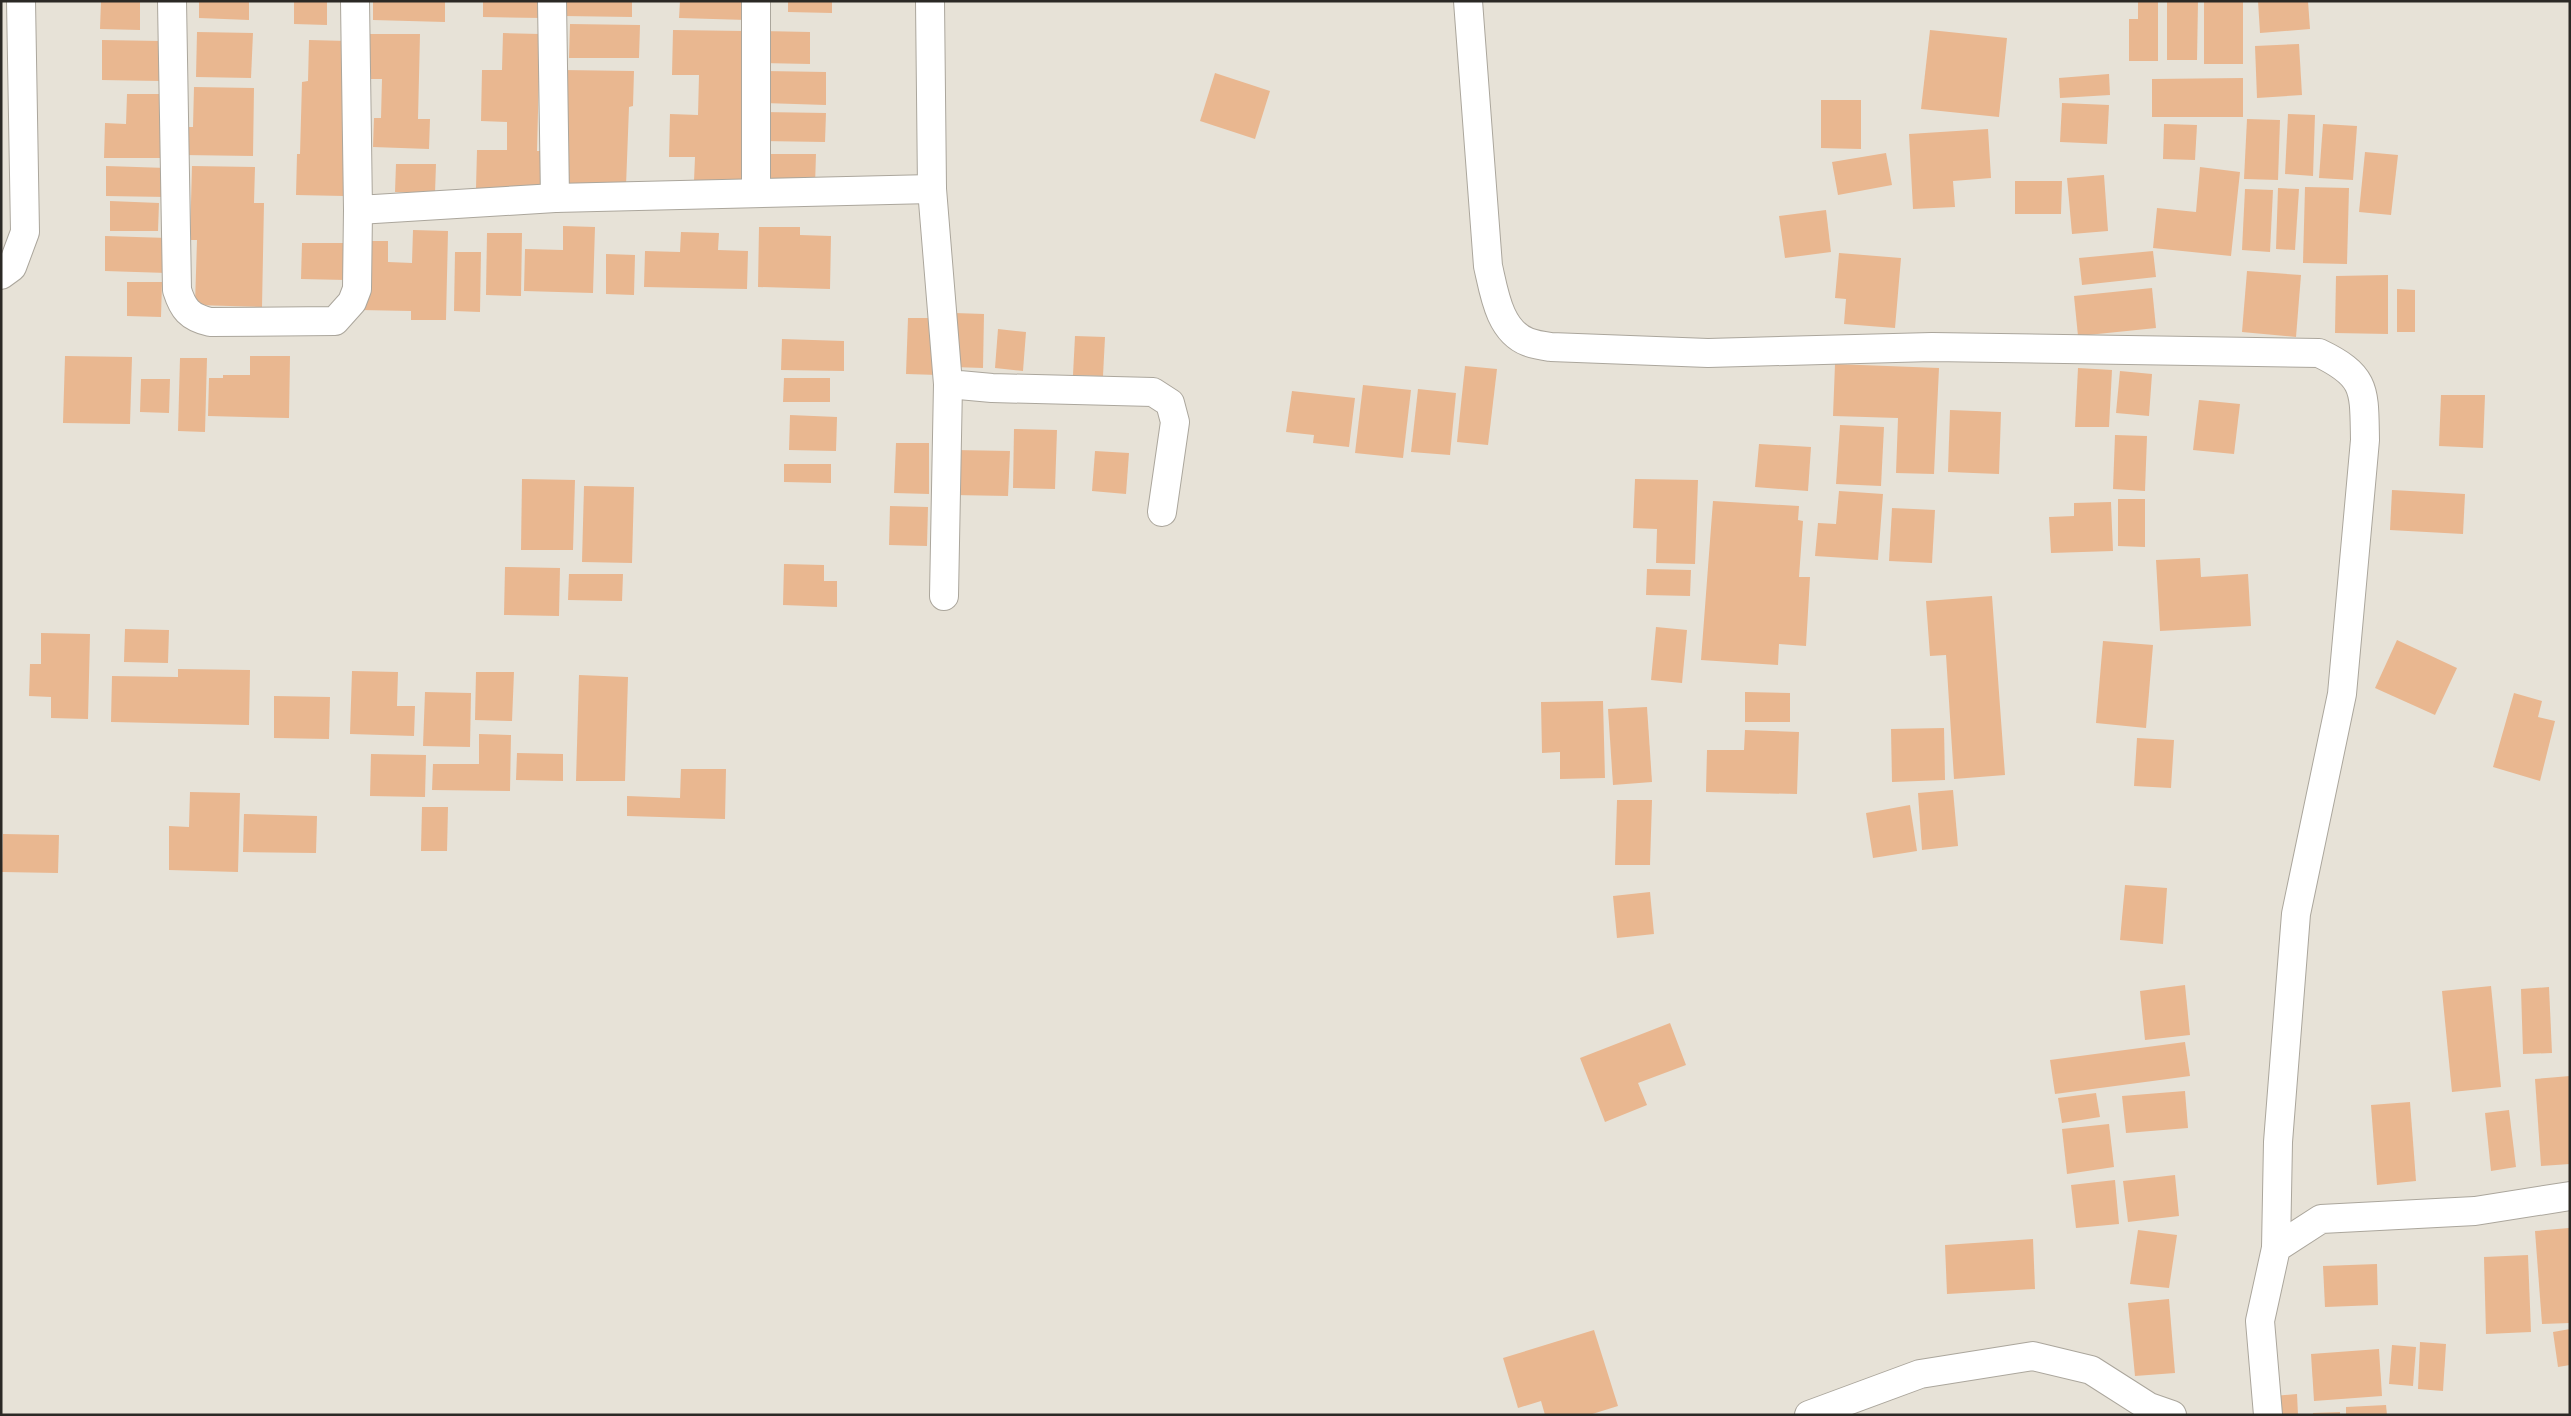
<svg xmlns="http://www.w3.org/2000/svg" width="2571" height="1416" font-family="Helvetica,sans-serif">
	<rect width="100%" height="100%" fill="#e7e2d7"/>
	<g fill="#e9b790">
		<polygon points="101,1 140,1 140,30 100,29"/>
		<polygon points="199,1 249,1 249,20 199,18"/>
		<polygon points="294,1 327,1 327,25 294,24"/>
		<polygon points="373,1 445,1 445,22 373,20"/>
		<polygon points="483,1 542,1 542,18 483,17"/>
		<polygon points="564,1 632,1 632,17 564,16"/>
		<polygon points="680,1 747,1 747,20 679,18"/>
		<polygon points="788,1 832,1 832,13 788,12"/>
		<polygon points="2138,1 2158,1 2158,61 2129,61 2129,19 2138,19"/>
		<polygon points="2167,1 2198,1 2197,60 2167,60"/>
		<rect x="2204" y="1" width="39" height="63"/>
		<polygon points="2258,1 2308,1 2310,29 2260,33"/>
		<polygon points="570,24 640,25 639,58 569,58"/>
		<polygon points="673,30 745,31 742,182 694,181 695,157 669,157 670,114 698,115 699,75 672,75"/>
		<polygon points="1930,30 2007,38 1999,117 1921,109"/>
		<polygon points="762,31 810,32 810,64 761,63"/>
		<polygon points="197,32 253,33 251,78 196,77"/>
		<polygon points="503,33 540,34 537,151 549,151 548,189 476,188 477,150 507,150 507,122 481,121 482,70 502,70"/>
		<polygon points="369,34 420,34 418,119 430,119 429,149 373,147 374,118 381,118 382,79 368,79"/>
		<polygon points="102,40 161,41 160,81 102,80"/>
		<polygon points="309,40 348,41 344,196 296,195 297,154 300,154 302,82 308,81"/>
		<polygon points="2299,44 2302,95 2257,98 2255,46"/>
		<polygon points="562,70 634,71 633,106 629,107 626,186 559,184"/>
		<polygon points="765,71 826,72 826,105 764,103"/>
		<polygon points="1215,73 1270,91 1255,139 1200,121"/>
		<polygon points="2109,74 2110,95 2060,98 2059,78"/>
		<polygon points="2243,78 2243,117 2152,117 2152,79"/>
		<polygon points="194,87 254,88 253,156 183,155 183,127 193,127"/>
		<polygon points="127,94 165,94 164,158 104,158 105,123 126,124"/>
		<polygon points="1821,100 1861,100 1861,149 1821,148"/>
		<polygon points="2062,103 2109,105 2107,144 2060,142"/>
		<polygon points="763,112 826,113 825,142 762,141"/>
		<polygon points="2288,114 2315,115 2313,176 2285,174"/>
		<polygon points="2247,119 2280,120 2278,180 2244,179"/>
		<polygon points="2164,124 2197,125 2195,160 2163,159"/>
		<polygon points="2323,124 2357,126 2353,180 2319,178"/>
		<polygon points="1988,129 1991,178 1953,181 1955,207 1913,209 1909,134"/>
		<polygon points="2365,152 2398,155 2391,215 2359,212"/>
		<polygon points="1886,153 1892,185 1838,195 1832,162"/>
		<polygon points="767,154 816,154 815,185 766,184"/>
		<polygon points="396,164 436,164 435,193 395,192"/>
		<polygon points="106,166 167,168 167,197 106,196"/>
		<polygon points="192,166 255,167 254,203 264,203 262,307 195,305 197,240 190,240"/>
		<polygon points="2200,167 2240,172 2231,256 2153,248 2157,208 2196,212"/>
		<polygon points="2104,175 2108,231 2072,234 2067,178"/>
		<polygon points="2015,181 2062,181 2061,214 2015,214"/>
		<polygon points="2305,187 2349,188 2347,264 2303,263"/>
		<polygon points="2278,188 2299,189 2295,250 2276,249"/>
		<polygon points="2245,189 2273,190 2270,252 2242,250"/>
		<polygon points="110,201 159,203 158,231 110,231"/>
		<polygon points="1826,210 1831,252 1785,258 1779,216"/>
		<polygon points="563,226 595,227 593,293 524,291 525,249 563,250"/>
		<polygon points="759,227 800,227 800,235 831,236 830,289 758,287"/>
		<polygon points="413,230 448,231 446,320 411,320 411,311 360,310 361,241 388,241 388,262 412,263"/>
		<polygon points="681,232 719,233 718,250 748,251 747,289 644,287 645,251 680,252"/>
		<polygon points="487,233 522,233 521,296 486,295"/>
		<polygon points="105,236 168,238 167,273 105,271"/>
		<polygon points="302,243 348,243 346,280 301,279"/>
		<polygon points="2153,251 2156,277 2082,285 2079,258"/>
		<polygon points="455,252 481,252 480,312 454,311"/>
		<polygon points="1839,253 1901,258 1895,328 1844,324 1846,299 1835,298"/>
		<polygon points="606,254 635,255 634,295 606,294"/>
		<polygon points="2247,271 2301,275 2296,337 2242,332"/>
		<polygon points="2388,275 2388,334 2335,333 2336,276"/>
		<polygon points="127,282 162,282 161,317 127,316"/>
		<polygon points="2152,288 2156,328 2078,336 2074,296"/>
		<polygon points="2397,289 2415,290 2415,332 2397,332"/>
		<polygon points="955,313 984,314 983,368 954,367"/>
		<polygon points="908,318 940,318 938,375 906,374"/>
		<polygon points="998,329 1026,332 1023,371 995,368"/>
		<polygon points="1075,336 1105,337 1103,376 1073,375"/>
		<polygon points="782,339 844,341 844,371 781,370"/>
		<polygon points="65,356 132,357 130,424 63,423"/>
		<polygon points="250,356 290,356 289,418 208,416 209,378 223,378 223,375 250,375"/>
		<polygon points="180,358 207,358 205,432 178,431"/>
		<polygon points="1835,364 1939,368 1934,474 1896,473 1898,418 1833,416"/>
		<polygon points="1465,366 1497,369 1488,445 1457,442"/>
		<polygon points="2078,368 2112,370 2109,427 2075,427"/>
		<polygon points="2120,371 2152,374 2149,416 2116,413"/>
		<polygon points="784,378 830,378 830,402 783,402"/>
		<polygon points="141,379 170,379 169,413 140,412"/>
		<polygon points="1363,385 1411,390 1403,458 1355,453"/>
		<polygon points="1418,389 1456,393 1450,455 1411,452"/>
		<polygon points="1292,391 1355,398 1349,447 1313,443 1314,435 1286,432"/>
		<polygon points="2441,395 2485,395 2483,448 2439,446"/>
		<polygon points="2199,400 2240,404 2234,454 2193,450"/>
		<polygon points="1950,410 2001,412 1999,474 1948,472"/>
		<polygon points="790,415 837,417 836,451 789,450"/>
		<polygon points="1840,425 1884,427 1881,486 1836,484"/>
		<polygon points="1014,429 1057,430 1055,489 1013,488"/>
		<polygon points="2115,435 2147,436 2145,491 2113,489"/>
		<polygon points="896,443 929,443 929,494 894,493"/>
		<polygon points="1759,444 1811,447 1808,491 1755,487"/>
		<polygon points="955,450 1010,451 1008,496 953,495"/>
		<polygon points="1095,451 1129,453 1126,494 1092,491"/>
		<polygon points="784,464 831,464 831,483 784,482"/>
		<polygon points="522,479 575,480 573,550 521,550"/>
		<polygon points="1635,479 1698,480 1695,564 1656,563 1657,529 1633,528"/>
		<polygon points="584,486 634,487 632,563 582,562"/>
		<polygon points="2392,490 2465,494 2463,534 2390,530"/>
		<polygon points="1839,491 1883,494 1878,560 1815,556 1818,523 1836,524"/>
		<polygon points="2118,499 2145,499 2145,547 2118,546"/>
		<polygon points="1713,501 1799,506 1798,520 1803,521 1799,577 1810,577 1806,646 1779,644 1778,665 1701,660"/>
		<polygon points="2111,502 2113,551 2051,553 2049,517 2074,516 2074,503"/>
		<polygon points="890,506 928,507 927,546 889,545"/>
		<polygon points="1892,508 1935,510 1932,563 1889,561"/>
		<polygon points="2200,558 2201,577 2248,574 2251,626 2160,631 2156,560"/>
		<polygon points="784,564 824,565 824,581 837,581 837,607 783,605"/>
		<polygon points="505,567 560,568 559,616 504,615"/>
		<polygon points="1647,569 1691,570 1690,596 1646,595"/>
		<polygon points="569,574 623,574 622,601 568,600"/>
		<polygon points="1992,596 2005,775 1954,779 1946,655 1930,656 1926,601"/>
		<polygon points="1656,627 1687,630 1682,683 1651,680"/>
		<polygon points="125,629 169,630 168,663 124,662"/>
		<polygon points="41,633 90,634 88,719 51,718 51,697 29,696 30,664 41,664"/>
		<polygon points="2397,640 2457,668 2435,715 2375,688"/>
		<polygon points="2103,641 2153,645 2146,728 2096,723"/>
		<polygon points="178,669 250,670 249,725 111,722 112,676 178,677"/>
		<polygon points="352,671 398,672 397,706 415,706 414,736 350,734"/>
		<polygon points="476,672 514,672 512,721 475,720"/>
		<polygon points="579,675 628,677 625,781 576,781"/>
		<polygon points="425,692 471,693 470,747 423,746"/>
		<polygon points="1745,692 1790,693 1790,722 1745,722"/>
		<polygon points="2514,693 2542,701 2538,717 2555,721 2540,781 2493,767"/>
		<polygon points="274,696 330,697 329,739 274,738"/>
		<polygon points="1603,701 1605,778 1560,779 1560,752 1542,753 1541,702"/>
		<polygon points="1647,707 1652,782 1613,785 1608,709"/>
		<polygon points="1944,728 1945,780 1892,782 1891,729"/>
		<polygon points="1745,730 1799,732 1797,794 1706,792 1707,750 1744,750"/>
		<polygon points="479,734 511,735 510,791 432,790 433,764 479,764"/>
		<polygon points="2137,738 2174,740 2171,788 2134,786"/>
		<polygon points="517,753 563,754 563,781 516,780"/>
		<polygon points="371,754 426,755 425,797 370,796"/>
		<polygon points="681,769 726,769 725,819 627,816 627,796 680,798"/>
		<polygon points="1953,790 1958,846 1922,850 1918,793"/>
		<polygon points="190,792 240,793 238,872 169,870 169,826 189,827"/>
		<polygon points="1617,800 1652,800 1650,865 1615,865"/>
		<polygon points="1910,805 1917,851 1873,858 1866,813"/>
		<polygon points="422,807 448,807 447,851 421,851"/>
		<polygon points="244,814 317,816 316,853 243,852"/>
		<polygon points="3,834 59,835 58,873 2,872"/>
		<polygon points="2125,885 2167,888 2163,944 2120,940"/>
		<polygon points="1650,892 1654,934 1617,938 1613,896"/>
		<polygon points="2185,985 2190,1035 2145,1040 2140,991"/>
		<polygon points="2491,986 2501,1087 2452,1092 2442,991"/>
		<polygon points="2549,987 2552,1053 2523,1054 2521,989"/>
		<polygon points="1670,1023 1686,1065 1638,1083 1647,1105 1605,1122 1580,1058"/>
		<polygon points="2185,1042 2190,1076 2055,1094 2050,1060"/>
		<polygon points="2570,1076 2570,1164 2541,1166 2535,1079"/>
		<polygon points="2185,1091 2188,1128 2126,1133 2122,1096"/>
		<polygon points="2096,1093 2100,1117 2062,1123 2058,1098"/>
		<polygon points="2410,1102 2416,1181 2377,1185 2371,1105"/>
		<polygon points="2509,1110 2516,1167 2491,1171 2485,1113"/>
		<polygon points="2109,1124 2114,1167 2067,1174 2062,1129"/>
		<polygon points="2175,1175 2179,1216 2128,1222 2123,1181"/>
		<polygon points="2115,1180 2119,1224 2076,1228 2071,1185"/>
		<polygon points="2569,1228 2570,1323 2542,1324 2535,1231"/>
		<polygon points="2138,1230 2177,1235 2169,1288 2130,1284"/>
		<polygon points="2033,1239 2035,1289 1947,1294 1945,1245"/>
		<polygon points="2528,1255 2531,1332 2486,1334 2484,1257"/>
		<polygon points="2377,1264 2378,1305 2325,1307 2323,1266"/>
		<polygon points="2169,1299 2175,1373 2135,1376 2128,1303"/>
		<polygon points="2570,1329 2570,1365 2558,1367 2553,1332"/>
		<polygon points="1594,1330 1618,1406 1589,1415 1545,1415 1541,1401 1518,1408 1503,1358"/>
		<polygon points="2420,1342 2446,1344 2443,1391 2418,1389"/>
		<polygon points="2392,1345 2416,1347 2413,1386 2389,1384"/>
		<polygon points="2379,1349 2382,1396 2314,1401 2311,1354"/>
		<polygon points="2297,1394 2298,1415 2275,1415 2273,1396"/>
		<polygon points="2386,1405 2387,1415 2346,1415 2346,1407"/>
		<polygon points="2340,1412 2340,1415 2313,1415 2313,1413"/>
	</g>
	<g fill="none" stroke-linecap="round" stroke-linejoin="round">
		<g stroke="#aba69c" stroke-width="30">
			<g id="minor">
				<path d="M172,1L177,290C183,309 189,317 210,322L335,321L352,302L357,289L358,210"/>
				<polyline points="355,1 358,210 555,198 932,189"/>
				<polyline points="552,1 555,198"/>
				<polyline points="756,1 756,193"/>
				<polyline points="930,1 932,189 948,384 992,388 1153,392 1170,403 1175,422 1162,512"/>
				<path d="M1468,1L1488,266C1494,292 1499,331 1528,342C1536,345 1544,346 1551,347L1708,353L1932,347L2319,353C2367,376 2364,390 2365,440L2342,694L2296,914L2278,1142L2276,1248"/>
				<polyline points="1,275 12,267 25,232 21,1"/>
				<polyline points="944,596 948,384"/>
				<polyline points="1809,1415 1920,1374 2033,1356 2091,1370 2149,1407 2172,1415"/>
				<polyline points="2268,1415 2260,1321 2276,1248 2321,1219 2475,1211 2570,1196"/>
			</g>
		</g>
		<use href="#minor" stroke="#fff" stroke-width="28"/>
	</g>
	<rect width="2571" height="1416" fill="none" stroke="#2b2925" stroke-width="5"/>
</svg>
